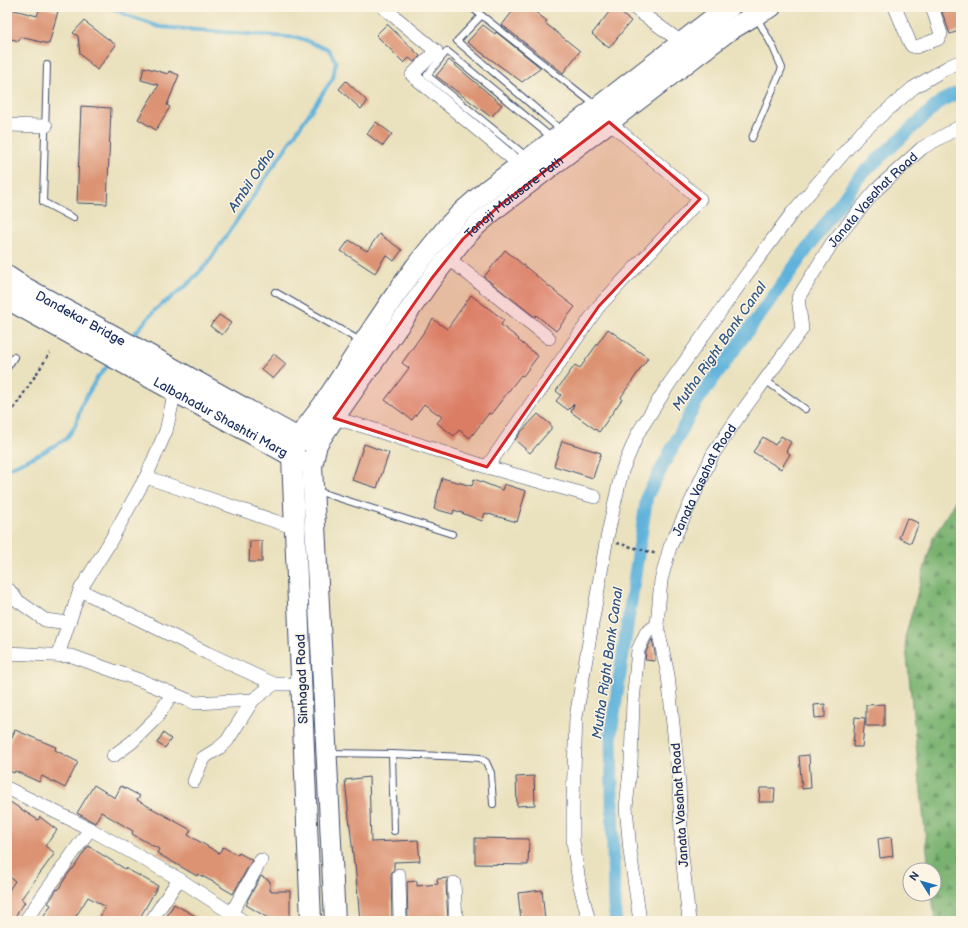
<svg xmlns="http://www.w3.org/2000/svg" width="968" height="928" font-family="'Balsamiq Sans',sans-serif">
	<defs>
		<pattern id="forest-firs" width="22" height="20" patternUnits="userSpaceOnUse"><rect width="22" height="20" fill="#79b270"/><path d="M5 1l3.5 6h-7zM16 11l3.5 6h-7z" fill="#62915f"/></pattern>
	</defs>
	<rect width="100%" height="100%" fill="#fcf5e5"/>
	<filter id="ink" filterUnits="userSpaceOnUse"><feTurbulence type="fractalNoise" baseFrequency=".025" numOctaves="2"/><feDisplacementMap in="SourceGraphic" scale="8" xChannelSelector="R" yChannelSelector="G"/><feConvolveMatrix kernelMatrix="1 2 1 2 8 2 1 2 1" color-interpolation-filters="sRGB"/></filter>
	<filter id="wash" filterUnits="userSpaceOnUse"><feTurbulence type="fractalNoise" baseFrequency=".012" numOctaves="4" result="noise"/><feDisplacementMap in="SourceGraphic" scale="16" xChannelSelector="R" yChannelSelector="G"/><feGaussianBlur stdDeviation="0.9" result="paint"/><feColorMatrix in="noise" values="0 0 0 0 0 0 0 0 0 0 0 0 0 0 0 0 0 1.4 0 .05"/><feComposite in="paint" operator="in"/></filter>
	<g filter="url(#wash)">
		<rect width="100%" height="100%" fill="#eae1be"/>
		<polygon fill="url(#forest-firs)" stroke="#4a7067" points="961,491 961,921 935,921 932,894 934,894 934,870 929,870 905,637 933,538"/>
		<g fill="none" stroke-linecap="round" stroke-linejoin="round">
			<g stroke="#5fb2db" stroke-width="4">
				<polyline points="109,7 133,18 160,27 300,38 329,50 336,62 333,78 208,263 186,286 156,309 130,339"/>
				<polyline points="7,469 42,453 67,438 75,426 82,404 97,378 110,363"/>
			</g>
			<polyline stroke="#5fb2db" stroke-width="13" points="616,921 614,907 611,733 647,496 696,403 859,177 941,101 961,91"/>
		</g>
		<g id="blocks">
			<g fill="#dc9373">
				<polygon points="40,7 58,11 49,44 20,37 19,41 7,38 7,8 37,16"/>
				<polygon points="516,7 529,7 547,21 545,23 580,51 563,73 502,25"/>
				<polygon points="613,7 631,21 609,48 592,34"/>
				<polygon points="957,7 961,7 961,30 950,34 942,12"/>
				<polygon points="84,21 116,45 97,70 80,54 78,36 73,33"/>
				<polygon points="387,24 420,56 414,62 409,58 404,63 376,35"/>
				<polygon points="483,25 495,34 496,32 541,68 522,82 467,42"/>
				<polygon points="449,60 502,105 491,117 436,76"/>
				<polygon points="144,67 168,74 169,71 179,75 167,105 170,107 156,130 138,119 159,85 141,80"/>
				<polygon points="346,81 366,100 366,104 361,109 339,89"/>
				<polygon points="81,106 111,108 107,204 77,203"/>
				<polygon points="376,122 392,134 383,146 367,134"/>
				<polygon points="379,234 402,250 394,261 386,255 375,273 341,251 349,240 367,251"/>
				<polygon points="505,250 555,291 554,291 575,307 556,331 536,315 535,317 484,277"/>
				<polygon points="471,295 504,320 501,325 519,339 518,340 538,356 523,376 521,375 491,414 489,413 470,438 459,430 454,436 437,423 442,417 424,404 412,420 385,400 409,368 402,363 433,319 447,329"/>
				<polygon points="219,315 231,323 222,335 210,326"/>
				<polygon points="608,329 648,358 621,397 622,399 599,432 571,412 574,404 568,410 556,401 561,395 556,391 575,365 580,368"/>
				<polygon points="274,354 286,364 273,379 261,369"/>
				<polygon points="538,414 551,425 551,429 530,453 515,440 520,433"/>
				<polygon points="781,436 791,442 786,451 790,454 781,469 753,452 763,437 775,445"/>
				<polygon points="562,441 601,453 593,478 554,466"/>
				<polygon points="364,444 389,453 377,488 352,480"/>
				<polygon points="442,478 472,486 474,479 502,490 504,484 526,491 517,522 485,513 482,521 454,510 453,514 434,509"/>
				<polygon points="907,518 919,523 911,543 899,538"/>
				<polygon points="250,541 262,541 262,562 249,562"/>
				<polygon points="652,639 655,653 655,661 645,660 646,652"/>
				<polygon points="825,704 825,717 815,718 814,705"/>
				<polygon points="884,704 884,726 866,726 866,705"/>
				<polygon points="855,717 865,718 862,747 853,747"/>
				<polygon points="15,730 56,747 55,750 78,762 65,788 42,776 39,782 15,771 14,773 7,770 7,749"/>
				<polygon points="163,733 171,739 165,748 157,743"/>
				<polygon points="809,755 811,788 802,789 799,756"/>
				<polygon points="534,776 535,805 517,806 516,777"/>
				<polygon points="369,777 371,842 418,840 420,861 394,862 394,869 392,872 391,875 392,920 360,921 355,864 354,864 345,780"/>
				<polygon points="94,785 115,798 121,786 140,796 137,800 191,830 188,835 219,853 223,847 238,855 239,853 252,860 233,894 221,887 221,886 198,874 197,876 157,853 159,849 132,834 133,831 101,812 95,823 77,813"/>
				<polygon points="760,788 775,788 774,802 759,802"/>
				<polygon points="7,800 38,820 40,817 57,830 45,846 55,853 21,899 25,902 12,921 7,921 7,893 15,881 7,875"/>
				<polygon points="891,837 893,856 880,858 878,839"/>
				<polygon points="475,838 529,839 528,865 475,864"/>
				<polygon points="88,846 125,869 125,868 158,886 138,921 97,921 106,907 88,897 73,921 40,921 51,905 48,903 52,897 57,889 58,890 66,877 72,869 73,869"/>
				<polygon points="261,876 270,881 270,891 290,891 290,921 273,921 246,905 248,902 247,901"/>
				<polygon points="448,878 446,883 448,921 440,921 440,919 408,921 407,882 417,881 417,886 438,884 437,879"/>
				<polygon points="542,890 545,921 521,921 518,893"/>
				<polygon points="174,904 204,921 164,921"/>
			</g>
		</g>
	</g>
	<g filter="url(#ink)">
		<use href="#blocks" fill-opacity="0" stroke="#3a4a6c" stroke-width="1"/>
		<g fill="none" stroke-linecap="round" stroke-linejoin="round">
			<g stroke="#3a4a6c" stroke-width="8">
				<g id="lane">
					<polyline points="471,7 595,105"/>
					<polyline points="481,16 457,41 561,130"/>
					<polyline points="47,65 43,202 73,218"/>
					<polyline points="752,138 782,68 773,47 757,18"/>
					<polyline points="526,156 427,75 447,51 551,137"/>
					<polyline points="275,292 362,342"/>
					<polyline points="7,368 14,357"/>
					<polyline points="765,380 805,409"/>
					<polyline points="317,491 452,534"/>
					<polyline points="328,753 392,754 466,757 480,758 486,762 491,773 493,804"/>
					<polyline points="392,754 394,831"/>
				</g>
			</g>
			<g stroke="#3a4a6c" stroke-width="14">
				<g id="street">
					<polyline points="383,7 436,51 412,75 520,165"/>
					<polyline points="633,7 681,42"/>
					<polyline points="895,7 910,43 912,46 916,47 938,39 941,34 932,7"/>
					<polyline points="7,125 46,126"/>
					<polyline points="448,258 549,338"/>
					<polyline points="334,418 366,427 487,467 595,497"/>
					<polyline points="487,467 599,306 700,199 609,122"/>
					<polyline points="146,477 295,528"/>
					<polyline points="7,589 9,590 18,601 45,620 69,623"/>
					<polyline points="80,590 207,653 274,684 301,684"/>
					<polyline points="7,653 72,656 142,681 195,703 253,700 274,684"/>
					<polyline points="58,655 80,590 107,547 146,477 166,431 175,391"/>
					<polyline points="113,756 132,742 157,717 172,694"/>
					<polyline points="194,781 203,758 219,748 227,741 253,700"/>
					<polyline points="7,788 90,829 179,879 243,921"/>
					<polyline points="399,875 400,921"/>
					<polyline points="454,883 456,921"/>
					<polyline points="231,914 261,860"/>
					<polyline points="25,921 90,829"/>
					<polyline points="151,921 179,879"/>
					<polyline points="589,921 579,882 573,841 573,798 576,717 606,543 615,501 622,471 638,433 669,384 744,278 792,213 862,132 913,88 948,67 961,61"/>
					<polyline points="640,921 630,851 626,807 631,762 633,702 638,650 646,633 657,625"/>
					<path id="s1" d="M689,921L682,855L679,784L668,675L657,625L661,580L670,547L713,454L741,413L802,329L798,298L832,243L877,189L922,148L961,126"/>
				</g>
			</g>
			<g stroke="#3a4a6c" stroke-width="22">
				<g id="primary">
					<path id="s2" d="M7,276L13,280L24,287L138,349L298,438L310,441"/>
					<path id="s3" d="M7,299L129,366L292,456L303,462"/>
					<polyline points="311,921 292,456 298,438 325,402 373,328 396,294 416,266 448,226 463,211 487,190 598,107 716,16 730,7"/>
					<path id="s4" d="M335,921L312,466L317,444L334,418L432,278L463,239L477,225L499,206L727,32L755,15L771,7"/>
				</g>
			</g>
			<g stroke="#3a4a6c" stroke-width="2.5" stroke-dasharray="3 3" stroke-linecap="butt">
				<polyline points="7,419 50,353"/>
				<polyline points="617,543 657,554"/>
			</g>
			<use href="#lane" stroke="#fff" stroke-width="6"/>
			<use href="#street" stroke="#fff" stroke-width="13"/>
			<use href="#primary" stroke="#fff" stroke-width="20"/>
		</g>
	</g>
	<path fill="#d62828" fill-opacity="0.2" stroke="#d62828" stroke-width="3" stroke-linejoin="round" d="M609,122L700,199L599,306L487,467L334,418L432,278L463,239L499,206Z"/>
	<g text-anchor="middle" stroke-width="3" stroke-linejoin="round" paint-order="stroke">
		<g font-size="13" fill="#1b2f5e" stroke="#fcf5e5">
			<text dy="5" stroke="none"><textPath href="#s4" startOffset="796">Tanaji Malusare Path</textPath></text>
			<text dy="5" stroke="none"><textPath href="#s1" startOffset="789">Janata Vasahat Road</textPath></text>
			<text dy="5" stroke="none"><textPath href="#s2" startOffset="85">Dandekar Bridge</textPath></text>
			<text dy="5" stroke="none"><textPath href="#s3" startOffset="244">Lalbahadur Shashtri Marg</textPath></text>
			<text dy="5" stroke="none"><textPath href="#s1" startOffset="453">Janata Vasahat Road</textPath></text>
			<text transform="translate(301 679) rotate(-92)" y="5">Sinhagad Road</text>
			<text transform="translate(679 805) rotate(-94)" y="5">Janata Vasahat Road</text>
		</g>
		<g font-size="14" font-style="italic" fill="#2f5684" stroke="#fcf5e5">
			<text transform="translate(251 180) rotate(-56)" y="5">Ambil Odha</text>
			<text transform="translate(719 346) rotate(-55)" y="5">Mutha Right Bank Canal</text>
			<text transform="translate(607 663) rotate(-82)" y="5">Mutha Right Bank Canal</text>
		</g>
	</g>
	<rect width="968" height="928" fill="none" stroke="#fcf5e5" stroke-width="24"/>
	<g transform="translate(922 882) rotate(307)"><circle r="19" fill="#fcf5e5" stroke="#a2a6af"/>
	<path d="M0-3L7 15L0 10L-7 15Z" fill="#1f6fb2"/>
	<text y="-6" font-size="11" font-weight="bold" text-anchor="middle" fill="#1b2f5e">N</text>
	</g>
</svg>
